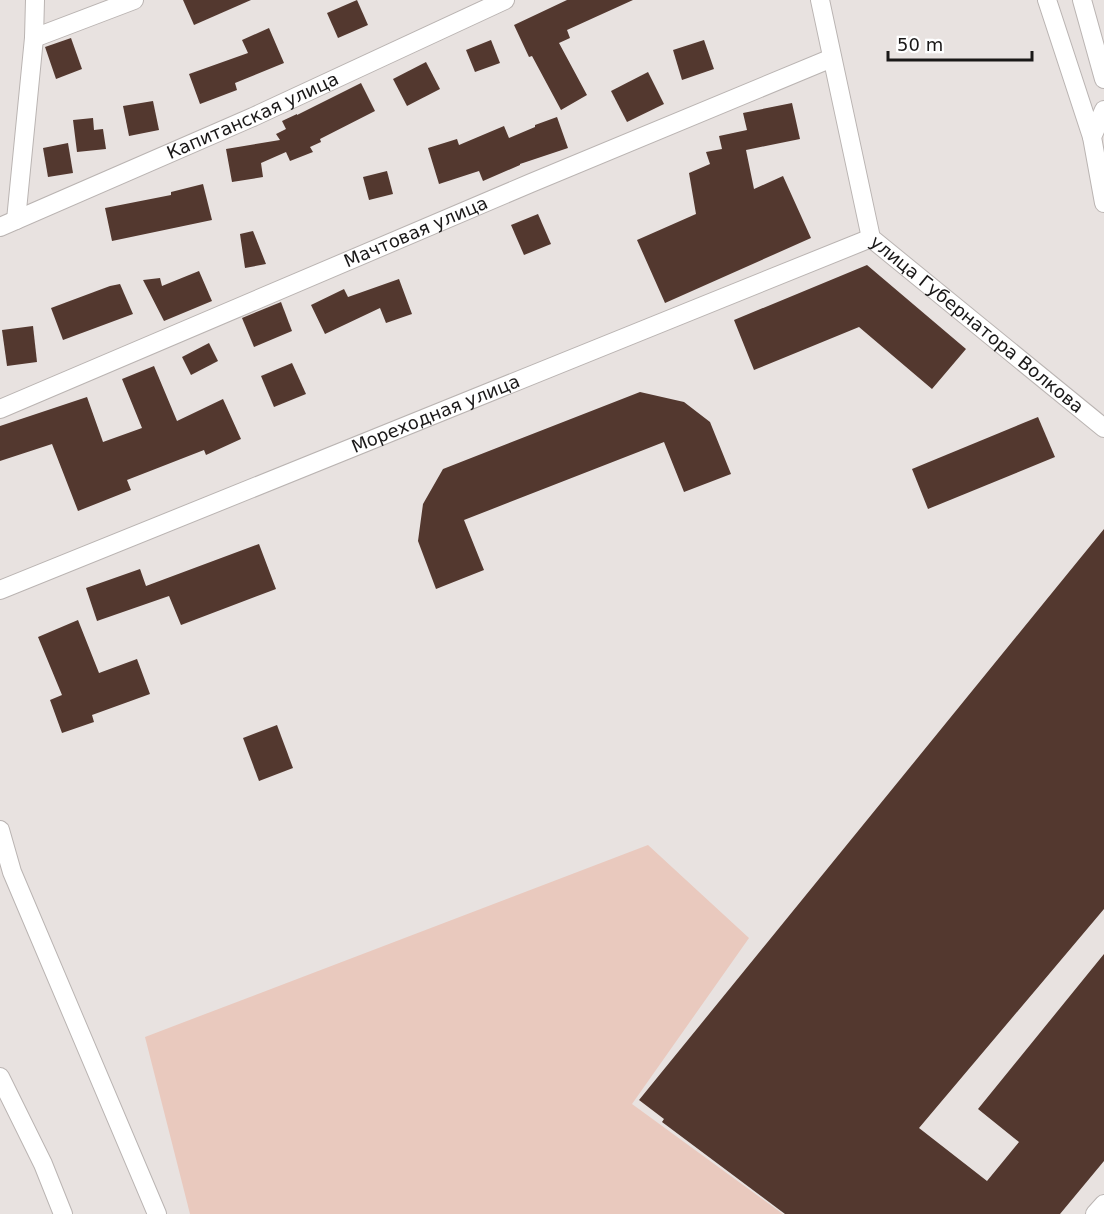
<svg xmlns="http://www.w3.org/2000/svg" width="1104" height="1214" font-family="'DejaVu Sans',sans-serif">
	<rect width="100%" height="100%" fill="#e8e2e0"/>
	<polygon fill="#e9c9be" points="648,845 749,938 632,1104 783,1214 190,1214 145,1037"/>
	<g fill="#53382f">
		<polygon points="183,0 251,0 194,25"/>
		<polygon points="357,0 368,25 338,38 327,13"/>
		<polygon points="567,0 633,0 567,30 570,38 559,43 587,95 561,110 532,56 529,57 514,25"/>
		<polygon points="269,28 284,63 235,83 237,90 200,104 189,74 248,53 242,40"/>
		<polygon points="71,38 82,69 56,79 45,47"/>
		<polygon points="491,40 500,63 475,72 466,50"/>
		<polygon points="704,40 714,69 682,80 673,50"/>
		<polygon points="426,62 440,89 407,106 393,79"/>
		<polygon points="648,72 664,104 627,122 611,91"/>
		<polygon points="361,83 375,111 320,139 321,142 310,147 313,152 290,161 286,152 261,163 263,177 232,182 226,149 280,140 276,134 286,129 282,121 297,114 297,115"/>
		<polygon points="153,101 159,130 129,136 123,106"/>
		<polygon points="792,103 800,139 746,150 754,189 783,176 811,238 665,303 637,240 696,214 689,173 710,164 706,152 722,149 719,136 747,130 743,113"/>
		<polygon points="557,117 568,148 520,164 520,165 483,181 479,171 439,184 428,148 457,139 459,145 504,126 509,138 535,127 535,125"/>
		<polygon points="93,118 94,130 103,129 106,149 77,152 73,120"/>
		<polygon points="68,143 73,173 48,177 43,148"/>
		<polygon points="387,171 393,194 369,200 363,177"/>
		<polygon points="203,184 212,220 112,241 105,208 171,195 171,192"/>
		<polygon points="538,214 551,244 524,255 511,225"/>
		<polygon points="253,231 266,264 245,268 240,234"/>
		<polygon points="867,265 966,349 932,389 859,327 754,370 734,320"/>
		<polygon points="199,271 212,301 164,321 143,280 160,278 162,286"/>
		<polygon points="399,279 412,314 386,323 380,308 325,334 311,305 344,289 348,297"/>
		<polygon points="120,284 133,314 63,340 51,308 110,286"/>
		<polygon points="281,302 292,331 254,347 242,318"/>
		<polygon points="33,326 37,362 7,366 2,330"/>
		<polygon points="209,343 218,361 191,375 182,357"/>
		<polygon points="292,363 306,394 274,407 261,376"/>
		<polygon points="154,366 177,421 223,399 241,439 206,455 204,450 127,480 131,490 78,511 52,444 0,461 0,426 87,397 103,442 142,428 122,379"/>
		<polygon points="640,392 684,402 710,422 731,474 684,492 664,442 464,520 484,570 436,589 418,541 423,504 443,469"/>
		<polygon points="1038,417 1055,457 928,509 912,469"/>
		<polygon points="1104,529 1104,909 919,1128 987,1181 1019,1142 978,1109 1104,954 1104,1161 1060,1214 785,1214 662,1122 664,1119 639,1100"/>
		<polygon points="259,544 276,589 181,625 169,596 97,621 86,588 140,569 146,586"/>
		<polygon points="78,620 99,673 137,659 150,694 92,715 94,722 62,733 50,700 62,695 38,637"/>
		<polygon points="277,725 293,768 259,781 243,738"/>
	</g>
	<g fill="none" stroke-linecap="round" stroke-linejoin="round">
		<g stroke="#bab4b2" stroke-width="20">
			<g id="minor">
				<path id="s1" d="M820,0L871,238L1104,428"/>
				<polyline points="1047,0 1092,137"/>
				<polyline points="1082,0 1104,79"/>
				<polyline points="34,38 134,0"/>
				<polyline points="1104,110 1092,137 1104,203"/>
				<polyline points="16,220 34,38 35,0"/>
				<path id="s2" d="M0,227L253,117L505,0"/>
				<path id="s3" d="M0,409L531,183L832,58"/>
				<path id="s4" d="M0,590L871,238"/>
				<polyline points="0,830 12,872 157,1214"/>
				<polyline points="0,1077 43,1164 63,1214"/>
				<polyline points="1095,1214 1104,1204"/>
			</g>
		</g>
		<use href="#minor" stroke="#fff" stroke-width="18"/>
	</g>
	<g text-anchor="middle" stroke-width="6" stroke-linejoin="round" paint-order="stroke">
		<g font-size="18" fill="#1a1818" stroke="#fff">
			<text dy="6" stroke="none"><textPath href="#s2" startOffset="276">Капитанская улица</textPath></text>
			<text dy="6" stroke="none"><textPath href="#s3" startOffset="452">Мачтовая улица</textPath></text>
			<text dy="6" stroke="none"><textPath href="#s1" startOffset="380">улица Губернатора Волкова</textPath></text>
			<text dy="6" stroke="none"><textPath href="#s4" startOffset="470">Мореходная улица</textPath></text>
		</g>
	</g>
	<path d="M888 51v9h144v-9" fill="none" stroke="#1a1818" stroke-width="3"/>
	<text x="897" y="51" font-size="18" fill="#1a1818" stroke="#ffffff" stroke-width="4.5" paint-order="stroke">50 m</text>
</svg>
